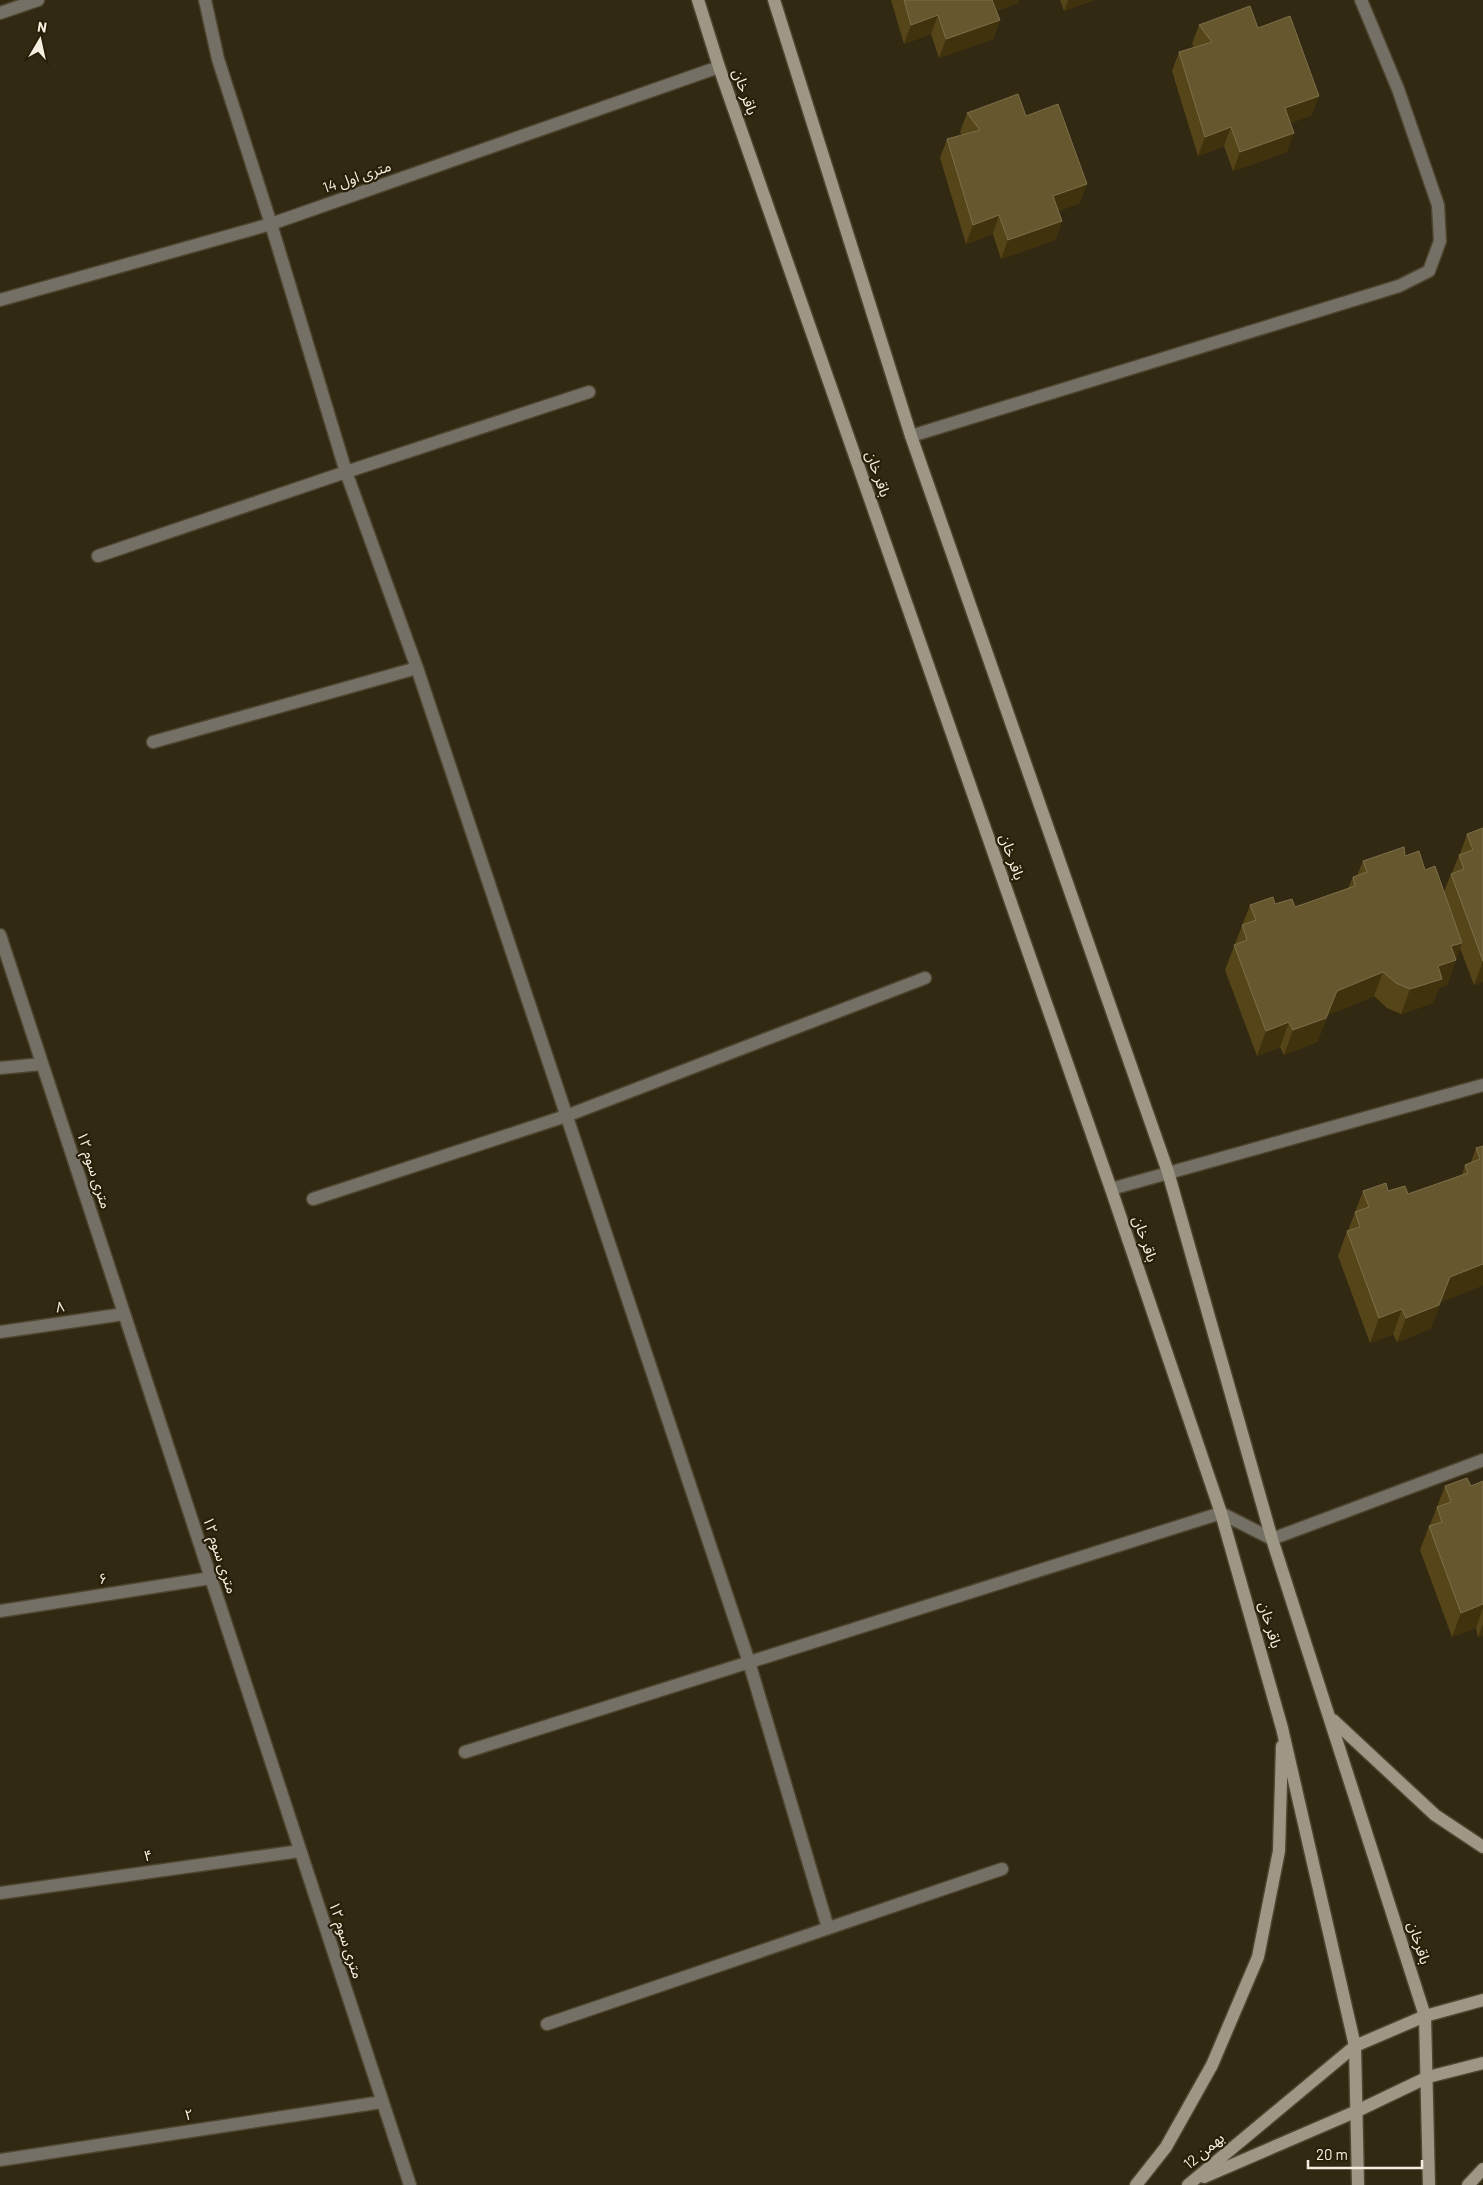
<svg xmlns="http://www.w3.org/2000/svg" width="1483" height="2185" font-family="Barlow,'Noto Sans Arabic',sans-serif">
	<rect width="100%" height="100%" fill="#322912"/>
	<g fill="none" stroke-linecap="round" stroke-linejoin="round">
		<g stroke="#4d452f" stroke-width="15">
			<g id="minor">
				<polyline points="205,0 218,59 271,224 346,472 417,668 749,1662 828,1928"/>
				<polyline points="0,13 38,0"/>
				<polyline points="0,300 271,224 719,67"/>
				<polyline points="911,436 1399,286 1429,271 1440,241 1438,205 1398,89 1361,0"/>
				<polyline points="98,556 346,472 589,392"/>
				<polyline points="153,742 417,668"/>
				<polyline points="0,935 410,2185"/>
				<polyline points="0,1068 42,1064"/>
				<polyline points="1111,1189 1483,1085"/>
				<polyline points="313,1199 566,1116 925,978"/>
				<polyline points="0,1332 124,1314"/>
				<polyline points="0,1611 211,1578"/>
				<polyline points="465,1752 1221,1513 1272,1539 1483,1460"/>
				<polyline points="0,1893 300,1851"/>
				<polyline points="547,2024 1002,1869"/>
				<polyline points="0,2160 382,2102"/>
			</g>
		</g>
		<g stroke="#4d452f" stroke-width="15">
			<g id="secondary">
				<polyline points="698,0 719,67 1111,1189 1221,1513 1282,1728 1355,2046 1358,2185"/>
				<polyline points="774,0 911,436 1168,1172 1272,1539 1425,2016 1429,2185"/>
				<polyline points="1333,1720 1435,1815 1483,1847"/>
				<polyline points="1204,2177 1357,2111 1428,2077 1483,2063"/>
				<polyline points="1136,2185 1166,2147 1212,2065 1258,1957 1279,1851 1282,1746"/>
				<polyline points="1188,2185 1355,2046 1425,2016 1483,2000"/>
				<polyline points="1468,2185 1483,2169"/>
			</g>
		</g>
		<use href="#minor" stroke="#757065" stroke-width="12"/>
		<use href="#secondary" stroke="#9f9786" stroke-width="12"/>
	</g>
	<g fill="#554518">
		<polygon points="891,0 1019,0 1018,3 996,11 1000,20 993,39 939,58 931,34 904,44"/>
		<polygon points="1060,0 1094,0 1064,11"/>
		<polygon points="1199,25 1258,28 1312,115 1290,123 1287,152 1233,171 1224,146 1198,156 1172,71 1179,52 1194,47 1192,44"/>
		<polygon points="967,113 1026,116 1080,203 1058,211 1062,221 1055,240 1001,259 993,234 966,244 940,158 947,139 962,135 960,132"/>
		<polygon points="1483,828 1483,982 1474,985 1460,948 1447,985 1439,988 1433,1003 1401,1014 1387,1008 1374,996 1328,1015 1317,1042 1284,1055 1280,1047 1257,1056 1225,970 1250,905 1275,904 1295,907 1348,888 1353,877 1357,876 1363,861 1405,856 1425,870 1444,892 1451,874 1452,873 1459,855 1460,854 1467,834"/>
		<polygon points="1483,1146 1483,1285 1441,1302 1430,1329 1397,1342 1393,1334 1370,1343 1338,1256 1347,1231 1348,1231 1363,1191 1388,1191 1408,1194 1462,1175 1465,1165 1471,1162 1476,1148"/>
		<polygon points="1483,1481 1483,1635 1478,1637 1476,1628 1452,1637 1420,1550 1429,1526 1430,1525 1445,1486 1471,1486"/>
	</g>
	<g fill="#40320d">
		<polygon points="989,0 1019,0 1018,3 984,15"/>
		<polygon points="1068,0 1094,0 1064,11"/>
		<polygon points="938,15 931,34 904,44 911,25"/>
		<polygon points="1000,20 993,39 939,58 946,39"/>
		<polygon points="1319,96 1312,115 1278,127 1285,108"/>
		<polygon points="1231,127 1224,146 1198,156 1205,137"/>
		<polygon points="1294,133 1287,152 1233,171 1240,152"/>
		<polygon points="1087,184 1080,203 1046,215 1053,196"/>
		<polygon points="999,215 993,234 966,244 973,225"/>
		<polygon points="1062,221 1055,240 1001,259 1008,240"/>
		<polygon points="1462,943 1447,985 1439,988 1433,1003 1401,1014 1410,989 1438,966 1451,946"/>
		<polygon points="1483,961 1483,982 1474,985"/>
		<polygon points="1383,972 1374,996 1328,1015 1317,1042 1284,1055 1293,1030 1337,991"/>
		<polygon points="1289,1022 1280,1047 1257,1056 1266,1031"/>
		<polygon points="1483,1264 1483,1285 1441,1302 1430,1329 1397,1342 1406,1318 1450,1277"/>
		<polygon points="1402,1309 1393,1334 1370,1343 1379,1318"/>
		<polygon points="1483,1604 1483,1608 1476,1628 1452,1637 1461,1613"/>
		<polygon points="1483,1624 1483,1635 1478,1637"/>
	</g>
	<g fill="#66572e" stroke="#7d6f4a">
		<polygon points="904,0 992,0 1000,20 946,39 938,15 911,25"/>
		<polygon points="1250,6 1258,28 1290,16 1319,96 1285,108 1294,133 1240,152 1231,127 1205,137 1179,52 1212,42 1199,25"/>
		<polygon points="1018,94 1026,116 1058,104 1087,184 1053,196 1062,221 1008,240 999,215 973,225 947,139 980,130 967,113"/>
		<polygon points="1483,828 1483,961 1451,874 1464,869 1459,855 1473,850 1467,834"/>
		<polygon points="1404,847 1405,856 1419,851 1425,870 1435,866 1462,943 1451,946 1456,960 1438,966 1442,979 1410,989 1396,983 1383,972 1337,991 1326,1018 1293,1030 1289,1022 1266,1031 1234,945 1247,940 1242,925 1256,920 1250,905 1273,897 1275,904 1292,899 1295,907 1355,886 1353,877 1367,872 1363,861"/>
		<polygon points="1483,1146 1483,1264 1450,1277 1439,1305 1406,1318 1402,1309 1379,1318 1347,1231 1360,1227 1355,1212 1369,1207 1363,1191 1386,1183 1388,1191 1405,1186 1408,1194 1468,1173 1465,1165 1480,1159 1476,1148"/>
		<polygon points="1467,1478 1471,1486 1483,1481 1483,1604 1461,1613 1429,1526 1442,1522 1437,1507 1451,1502 1445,1486"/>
	</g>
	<g text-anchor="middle" stroke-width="4.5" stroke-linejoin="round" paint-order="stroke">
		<g font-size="15" fill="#f5efe1" stroke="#281f09">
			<text transform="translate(745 92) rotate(71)" y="5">باقر خان</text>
			<text transform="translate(357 177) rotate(-19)" y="5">14 متری اول</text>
			<text transform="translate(878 474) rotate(71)" y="5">باقر خان</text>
			<text transform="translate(1012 857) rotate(71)" y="5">باقر خان</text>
			<text transform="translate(94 1170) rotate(72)" y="5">۱۲ متری سوم</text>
			<text transform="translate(1145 1239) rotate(71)" y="5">باقر خان</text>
			<text transform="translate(60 1307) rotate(-9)" y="5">۸</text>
			<text transform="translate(220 1555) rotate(72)" y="5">۱۲ متری سوم</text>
			<text transform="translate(103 1579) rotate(-9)" y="5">۶</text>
			<text transform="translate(1270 1625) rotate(74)" y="5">باقر خان</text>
			<text transform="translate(148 1856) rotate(-8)" y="5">۴</text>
			<text transform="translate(346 1940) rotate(72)" y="5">۱۲ متری سوم</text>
			<text transform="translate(1419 1943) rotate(72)" y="5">باقرخان</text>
			<text transform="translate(189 2115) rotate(-9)" y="5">۲</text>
			<text transform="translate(1204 2151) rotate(-40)" y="5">12 بهمن</text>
		</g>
	</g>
	<g transform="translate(40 40) rotate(9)" stroke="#281f09" stroke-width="4" paint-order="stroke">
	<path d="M0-4L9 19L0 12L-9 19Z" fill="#f5efe1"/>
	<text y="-8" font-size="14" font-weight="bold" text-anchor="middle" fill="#f5efe1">N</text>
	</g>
	<path d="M1308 2160v8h114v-8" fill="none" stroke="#f5efe1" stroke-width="2.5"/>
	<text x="1316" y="2160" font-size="15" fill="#f5efe1" stroke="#281f09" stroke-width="4" paint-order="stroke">20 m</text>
</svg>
